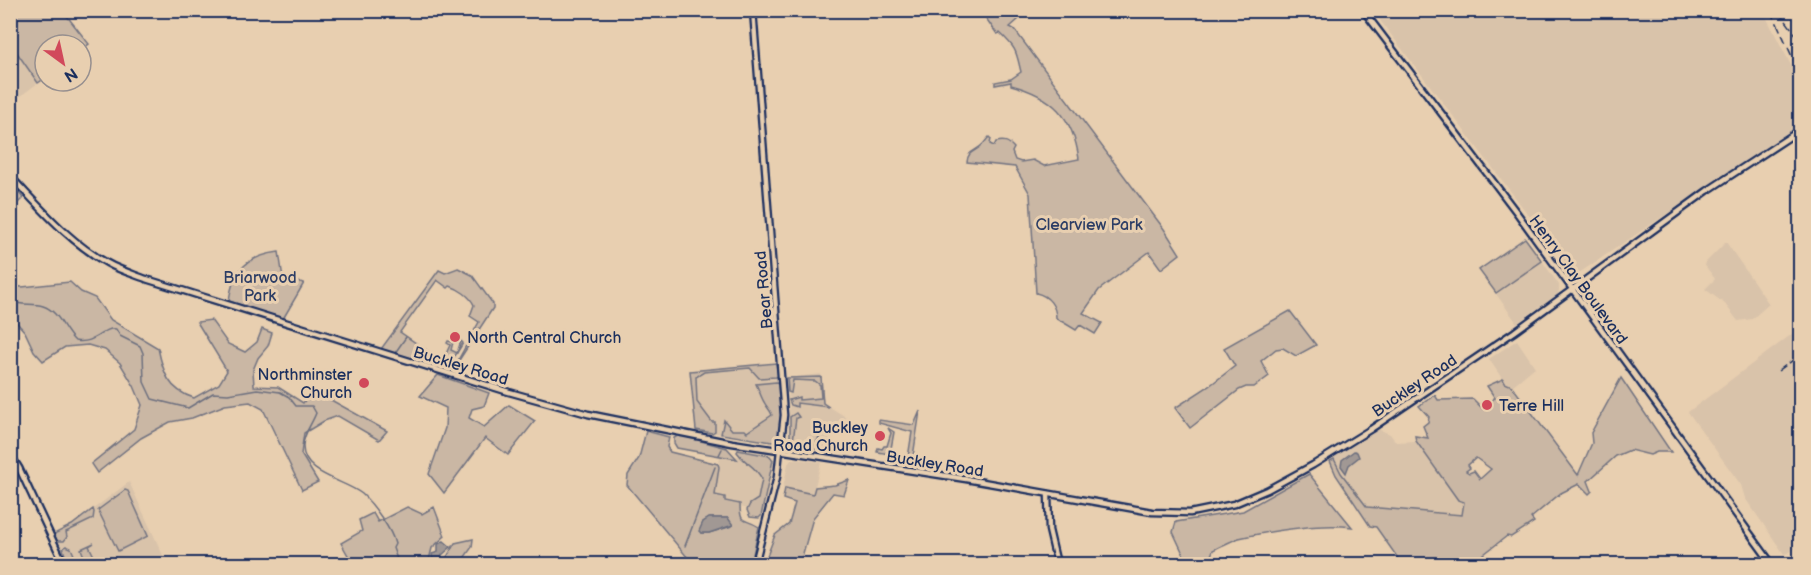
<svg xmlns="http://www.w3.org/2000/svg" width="1811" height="575" font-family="'Balsamiq Sans',sans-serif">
	<rect width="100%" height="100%" fill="#e8cfb0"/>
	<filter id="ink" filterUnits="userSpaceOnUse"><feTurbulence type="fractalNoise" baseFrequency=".0167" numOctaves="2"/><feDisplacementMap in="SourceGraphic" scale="12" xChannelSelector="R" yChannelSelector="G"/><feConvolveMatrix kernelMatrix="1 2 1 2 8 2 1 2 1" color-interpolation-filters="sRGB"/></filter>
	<g filter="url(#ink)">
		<g fill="#d9c3aa">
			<polygon points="1373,11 1763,11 1795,73 1800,87 1800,124 1579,273 1572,272"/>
			<polygon points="11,44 38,83 11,103 10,103"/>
			<polygon points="1726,242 1769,304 1752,319 1738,321 1725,304 1705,289 1715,279 1704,264"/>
			<polygon points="1542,261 1559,285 1559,290 1558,294 1517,323 1496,294"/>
			<polygon points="1800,328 1800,545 1790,552 1784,554 1745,498 1741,485 1688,412"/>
			<polygon points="1517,340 1535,367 1512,386 1505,383 1489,359"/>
			<polygon points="776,363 780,408 780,424 777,441 772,442 696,430 690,371"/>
			<polygon points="821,374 823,403 846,417 833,437 826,441 825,449 828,452 795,447 790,443 789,440 789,402 787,378"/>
			<polygon points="1378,429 1390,434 1396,442 1416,441 1458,500 1464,502 1462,515 1367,507 1341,473 1333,457"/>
			<polygon points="721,453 753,459 766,475 759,511 711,501"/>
			<polygon points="795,459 821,462 813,494 783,488 788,464 791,460"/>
			<polygon points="129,482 167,564 68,564 54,534 72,525"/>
		</g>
		<g fill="#cab7a4" stroke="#727381" stroke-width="1.5" fill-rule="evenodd">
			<polygon points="13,10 63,11 89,44 81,50 81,45 45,45 45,78 38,83 11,44 11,12"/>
			<path d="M981,11H1028L1010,27L1014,29L1164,229L1180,254L1161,269L1149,252L1099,290L1083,313L1102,323L1095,334L1080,325L1076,330L1056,318C1056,306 1049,296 1036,293L1030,194L1015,167L967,162C968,150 976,152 983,144C985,142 987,139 989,137L991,139L990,144L994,146L996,142C1004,140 1008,141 1014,148L1012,152L1015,160L1021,162L1033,160L1044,166L1079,159C1073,116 1052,96 1011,85V82L995,85V82L1011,79L1021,72C1016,51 1017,49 1000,33L997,34Z"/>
			<polygon points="11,183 23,198 11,210"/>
			<polygon points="1525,238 1542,261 1496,293 1479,270"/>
			<path d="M279,252L283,278L304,283L283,319L229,301C233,269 248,256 279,252Z"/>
			<path d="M458,268L472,275L493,304V308L452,371L479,322L470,316L474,305C470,296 459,289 450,286L448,288L437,280L400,332L436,357L437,363L434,365L381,349L439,270L445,273Z"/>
			<path d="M70,282L81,292L95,298L111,320L158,348C163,372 168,390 194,398L219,384L227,371L197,322L211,320L228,344L245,352L257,342L262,329L272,333L268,346L258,358L253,370L254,386L278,387L303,403L313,390L387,431L379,440L338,416L324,421L304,433L301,454L318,482L302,490L263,409L250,402L225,405L192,418L170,422L141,438L97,473L91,464L134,429L142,405L134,386L120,363L105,350L88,345L65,347L43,361L34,351L25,332L11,316V286L22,287Z"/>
			<polygon points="1290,311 1316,345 1296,356 1283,348 1276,349 1261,361 1269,376 1254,387 1246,387 1239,390 1190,428 1175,408 1209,386 1235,366 1224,348"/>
			<polygon points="448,341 453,342 451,350 457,353 461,341 463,343 447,369 441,365 450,345 447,343"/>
			<polygon points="776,363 778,376 776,377 759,378 750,368 704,372 696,377 697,402 712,422 715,422 715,431 712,433 696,430 690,371"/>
			<polygon points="438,375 489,393 484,406 472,409 469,418 484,427 509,405 535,421 508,455 485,438 444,493 429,474 445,428 446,408 420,396"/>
			<polygon points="821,377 823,403 829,407 797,403 797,407 791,405 789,400 799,397 799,400 821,398 820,385 815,381 793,380 791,393 788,392 787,378"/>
			<path d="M1621,378L1671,452H1657L1650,455L1630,450L1616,456L1588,481L1592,491L1589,494L1579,484L1561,493L1531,518L1534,522L1511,537L1507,536L1471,564H1402L1376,527L1370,526L1336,475L1330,461L1334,459L1341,473L1367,507L1462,515L1464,502L1458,500L1416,441L1415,436L1428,438L1423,426L1428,422L1429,417L1419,406L1435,395L1438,400L1473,399L1483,409L1487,403L1495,398L1487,386L1503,379L1505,383L1512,386L1578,475L1592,443L1591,433ZM1476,458L1491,469L1480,479L1474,471L1469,473L1466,471L1470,468L1468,465Z"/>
			<path d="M776,382L778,383C779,398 784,429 777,441L772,442L721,434L724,420L732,430H745L747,432L772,415C770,409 767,408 764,402C761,397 759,390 756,384Z"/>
			<polygon points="920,411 912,463 917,465 917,467 907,464 912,432 879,423 879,420 914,425"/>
			<polygon points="796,413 799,417 796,418 793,441 797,442 799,445 812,447 816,444 819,437 819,447 817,449 795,447 790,443 790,417"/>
			<polygon points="888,428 894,432 890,454 877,452 878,448 882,449 884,446 887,446 891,433"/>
			<path d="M646,431L669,437L667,447L670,452L718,464L719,467L715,495L725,497V501L740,504C740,526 744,517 759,527L751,564H693L627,485L628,475L639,458ZM710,518H728L732,526L709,533H701L703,522Z"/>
			<polygon points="679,435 727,448 737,459 677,448 674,443 674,438"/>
			<path d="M738,450L770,456L773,460L761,516L759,518L750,517L747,510L750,504L758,499L762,479C754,464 746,465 737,452Z"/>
			<path d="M1309,474L1352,527C1319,522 1272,531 1239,538C1231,541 1222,546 1213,550L1208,564H1188L1173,532L1176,522L1243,511Z"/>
			<polygon points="849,480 844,495 833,493 813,518 800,564 764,564 775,535 789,524 795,503 783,499 785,488 813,494 815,487 835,485"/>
			<polygon points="125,490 128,491 148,536 118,551 98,510"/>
			<polygon points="407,507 422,514 434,507 445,536 432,548 428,564 359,564 349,557 341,543 362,531 359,520 373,513 378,522"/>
			<polygon points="93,509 94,512 93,519 66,532 67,537 64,541 57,541 54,534 72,525"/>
			<polygon points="473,539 472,547 460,564 443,564 455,543"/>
			<polygon points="94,543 89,546 98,564 87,564 81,549"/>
			<polygon points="66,546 71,548 78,564 68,564 63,549"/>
		</g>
		<g fill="#a19894" stroke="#6b6e7e" stroke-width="1.5">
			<polygon points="1354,451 1357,452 1359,457 1349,465 1346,473 1341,466 1342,460"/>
			<polygon points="709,518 728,518 733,525 709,533 701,533 699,531 703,522"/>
			<polygon points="444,541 451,547 442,555 442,564 433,564 432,554 438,552 438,544"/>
		</g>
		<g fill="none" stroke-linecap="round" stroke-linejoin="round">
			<g stroke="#6b6e7e" stroke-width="1.5">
				<polyline points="10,190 13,187"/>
				<path d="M10,301C21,306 32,303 43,306C59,311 64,331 75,341C96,345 102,327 116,329L120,336L140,346L143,353L144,382L152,399L188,408L213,393L228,394L257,389L280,392L289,397L296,406H312L316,413C312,424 302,436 303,447C303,475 345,480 362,494C373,504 392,530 395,544L393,548L398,562L402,564"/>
				<polyline points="395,353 406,337"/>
				<polyline points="719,455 722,449"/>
				<polyline points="685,546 715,467"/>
			</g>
			<g stroke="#1b2f5e" stroke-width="9">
				<g id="secondary">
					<polyline points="753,10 784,415 777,477 755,564"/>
					<polyline points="1363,10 1517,213 1772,564"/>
					<path d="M10,176C40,207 69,242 107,263C119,270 133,274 146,279L509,392L588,414L732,443L966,479L1152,512L1190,513L1234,504L1267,490L1313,465L1371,429L1514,332L1707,191L1800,130"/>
					<polyline points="10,454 19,468 64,564"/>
					<polyline points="1048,494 1049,530 1057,564"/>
				</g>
			</g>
			<use href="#secondary" stroke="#e8cfb0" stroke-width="4.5"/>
			<g stroke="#1b2f5e" stroke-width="1.5" stroke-dasharray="9 4.5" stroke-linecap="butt">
				<polyline points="1771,10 1800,74"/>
				<polyline points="1778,10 1800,40"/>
				<polyline points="1778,371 1800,355"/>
			</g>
		</g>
	</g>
	<g fill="#d1495b" stroke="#e8cfb0" stroke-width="2">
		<circle cx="455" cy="337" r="6"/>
		<circle cx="364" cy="383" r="6"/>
		<circle cx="1487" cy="405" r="6"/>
		<circle cx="880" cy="436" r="6"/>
	</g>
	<g text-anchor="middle" stroke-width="6" stroke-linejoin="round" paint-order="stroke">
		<g font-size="16" fill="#2c3d65" stroke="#e8cfb0">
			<text x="1089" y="230">Clearview Park</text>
			<text x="260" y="283">Briarwood<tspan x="260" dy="18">Park</tspan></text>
		</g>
		<g font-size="16" fill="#1b2f5e" stroke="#e8cfb0">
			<text transform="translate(1579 279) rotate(54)" y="6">Henry Clay Boulevard</text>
			<text transform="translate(763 290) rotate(-95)" y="6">Bear Road</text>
			<text transform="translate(461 365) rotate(17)" y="6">Buckley Road</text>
			<text transform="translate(1414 385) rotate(-34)" y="6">Buckley Road</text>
			<text transform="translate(935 463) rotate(9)" y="6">Buckley Road</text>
		</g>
		<g font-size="16" fill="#1b2f5e" stroke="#e8cfb0" text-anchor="start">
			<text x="467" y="343">North Central Church</text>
			<text x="352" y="380" text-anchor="end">Northminster<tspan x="352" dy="18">Church</tspan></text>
			<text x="1499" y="411">Terre Hill</text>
			<text x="868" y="433" text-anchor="end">Buckley<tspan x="868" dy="18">Road Church</tspan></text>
		</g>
	</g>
	<rect width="1811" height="575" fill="none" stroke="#e8cfb0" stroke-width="36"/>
	<rect x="18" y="18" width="1775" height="539" fill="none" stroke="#1b2f5e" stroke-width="2" filter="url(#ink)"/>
	<g transform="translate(63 63) rotate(147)"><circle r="28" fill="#e8cfb0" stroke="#968f8f" stroke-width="1.5"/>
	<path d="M0-4.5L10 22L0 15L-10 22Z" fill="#d1495b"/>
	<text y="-9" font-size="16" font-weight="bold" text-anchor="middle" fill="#1b2f5e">N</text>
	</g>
</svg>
